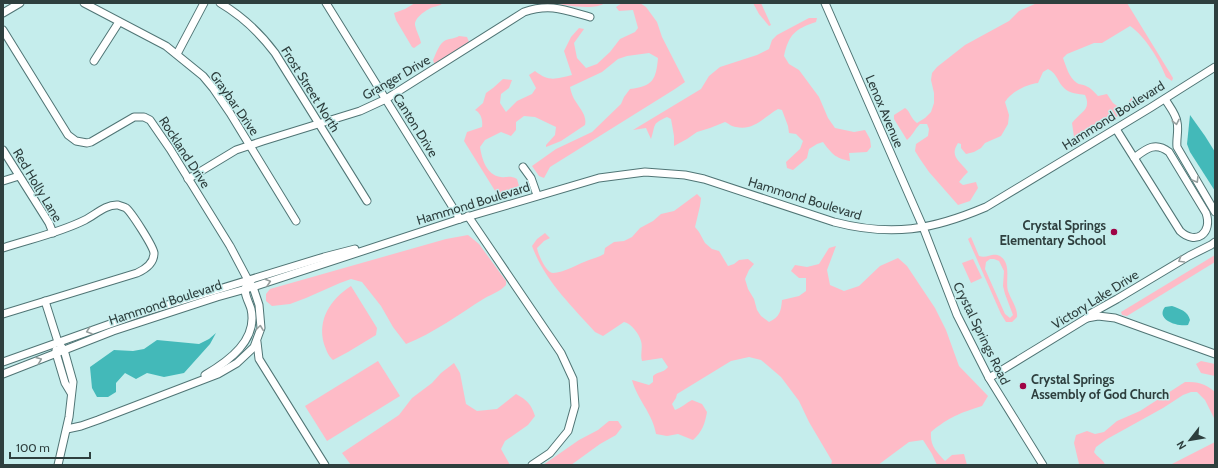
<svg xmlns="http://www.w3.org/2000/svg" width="1218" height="468" font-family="Cabin,sans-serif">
	<rect width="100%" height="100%" fill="#c5edec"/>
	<g fill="#febbc7" fill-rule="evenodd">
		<path d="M415,3H443C439,7 433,6 429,9C423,12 414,19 415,25C416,31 420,37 421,43L414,48L412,47L396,20L394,13L405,9Z"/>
		<path d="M544,3H605C592,12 561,3 544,3Z"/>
		<path d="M622,3H640L646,7L657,22L662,37L685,82L675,89L550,167L544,178L539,176L532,166L556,149L592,132L621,104L624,97L630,89C653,86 656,80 658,58L649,53L627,56L618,59L602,72L570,87C571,92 573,98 576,102C581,110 587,116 585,125L561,141L546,147V145L555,135L556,127L535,117L524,116L516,122V130L511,136L501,132L485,140L480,147C482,159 486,175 501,177C508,178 509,175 517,179L519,186L497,194L464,141L467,132L482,127C483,120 481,113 475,110L483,103L486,93L493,88L503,79L512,80L509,88L501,94L500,103L506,112L517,101L532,94L536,88L529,75L535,71C549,82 555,79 572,75L564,51L571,37L579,28L584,29L574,43L577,58L586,68L597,64L610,52L620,39L635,32L638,28L633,10L619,11L616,7Z"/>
		<polygon points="753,3 761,3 771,25 769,26 759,14"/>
		<path d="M1037,3H1127L1173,78L1172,81L1166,77C1160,61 1145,36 1130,26L1102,43H1094L1067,54L1063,58C1066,66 1069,78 1077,83C1079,85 1083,84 1086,86C1091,88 1094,92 1098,96L1107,94L1113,103L1120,108L1126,106L1132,97L1140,98L1141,102L1078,140L1074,137L1072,123C1080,112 1092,110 1085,95C1079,94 1069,93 1065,89C1057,82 1058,74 1048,69L1043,72L1038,83C1027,84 1011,92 1005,102L1009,115L1008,124L1001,136L985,143L981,148L974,152L966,154L961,148V144L958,143C949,157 960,161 968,172L964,176L959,182L963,185L976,182L978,188L970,201L958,205L929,172L920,159L915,151L916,144L928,136L929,129L927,124H920C914,130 913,135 907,140L894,119V115L905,108C911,112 910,118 917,123L925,118L931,112L934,103V93L931,80L932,73L937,67L965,45L1009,21L1019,11Z"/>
		<path d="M809,18H817L816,22C795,29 789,34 784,56L789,64L799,70L819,97L828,118L835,128L854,132L865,130L870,139L871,147L867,152L849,153L850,161C835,158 832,154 823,142L817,144L809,149L807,158L793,170L787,168L786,162L800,149L803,141L796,134L789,133L788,126L782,110L778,109C764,117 754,131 736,127C732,127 728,123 725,122L710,128L697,132L687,139L674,146V136L671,119L667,117C651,124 656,125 651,139L646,128L633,130L701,89L709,76L720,67L757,55L769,49L772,40L777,35Z"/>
		<path d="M459,36L467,37L469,42L436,64L434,63L433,60C436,54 439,43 446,40C451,38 454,39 459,36Z"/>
		<path d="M697,194L701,198L700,206L695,227L699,232L705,243L712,249L719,251L728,266L734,264L739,260L748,259L754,264L749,270L745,279L748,289L754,299L757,310L761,316L769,322C780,317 781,311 782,300L799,296L806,291V278H799L791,271L795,265L807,267L819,264L829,248L836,246L827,270L830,285L844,291L859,286L880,266L898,258L907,266L935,308L946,330L959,366L988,396L982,406C960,413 949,417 931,432C930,446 936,451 945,461L952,455L964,454L967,465H937L932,454L923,440L909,442L878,465H831L832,461L809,422L799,401L781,377L761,360L749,357L731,361L677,394L676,398L672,404L675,410C681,408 686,403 692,400L702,404L707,412C705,424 702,432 693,440L678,434L667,436L656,434C653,414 637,399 632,380L649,385L653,382V376C658,371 662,374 668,367L662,358L642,361C640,354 643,348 641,341C639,334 632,324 624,322L603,336L595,332C571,305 545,281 532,246L537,239L545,233L550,238L544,241L537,248C538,254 546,273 553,273C563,273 580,263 589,260C594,258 599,257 604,254L605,248L614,242L624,241L632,237L640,228L653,221L661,214L674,211Z"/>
		<path d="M468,235L479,244L506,281V285C501,291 492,294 485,298C459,314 434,333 406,344L393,327L381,306L362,282L351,279L340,283L306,298L290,304L272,306L266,301V294L270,289L446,239Z"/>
		<path d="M971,237L979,256C987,259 992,252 1000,256C1012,264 1005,280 1008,291C1011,300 1018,308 1017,317L1012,322H1006L1001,314L968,239ZM990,259H994L999,261L1004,271L1003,286L1005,294L1013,315L1010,318L1005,314L985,269L986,262Z"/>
		<polygon points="1215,255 1215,262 1127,316 1122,315 1121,312"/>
		<polygon points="973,259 982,278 971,283 962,263"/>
		<path d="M351,286L377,328L376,335L348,352L333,360C328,356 326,349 324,344C317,319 331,299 351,286Z"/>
		<polygon points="378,361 400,396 327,441 305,406"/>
		<polygon points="1201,361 1215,364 1215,376 1201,373 1196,364"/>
		<path d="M454,363L460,373L466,404L477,411L497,409L516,394C527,400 531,404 535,416L528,425L505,441L501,449L510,465H351L342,453L399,415L412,398L432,383L441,373Z"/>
		<path d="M1185,382C1198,382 1205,383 1215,392V420L1205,400L1197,392H1191L1183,395L1163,408L1107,439L1096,447L1094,452C1097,457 1104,460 1105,465L1079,464L1074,443L1076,435L1087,431L1095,434L1104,432L1117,421L1140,411Z"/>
		<polygon points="609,421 618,421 622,427 616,435 600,444 571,465 543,465 579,440 598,430"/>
		<polygon points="1215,442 1215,465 1170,465"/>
	</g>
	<g fill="#43b9b9">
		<polygon points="1190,115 1205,136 1215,152 1215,191 1190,152 1187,144"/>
		<path d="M1172,306C1180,309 1188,311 1190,320L1188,325C1178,327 1155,320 1165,307Z"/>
		<polygon points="216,333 210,344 184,373 164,377 147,373 136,379 125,373 116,383 116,392 108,397 97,397 92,388 90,367 114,350 133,351 144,349 157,340 199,344 209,339"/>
	</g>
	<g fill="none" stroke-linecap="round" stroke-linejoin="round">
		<g stroke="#507575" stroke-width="9">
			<g id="minor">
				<polyline points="84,3 166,46 203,76 213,88 230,113 296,221"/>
				<path d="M220,3C242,16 260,33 275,53L367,201"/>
				<polyline points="326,3 460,219"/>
				<polyline points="825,3 923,227 957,315 989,378 1043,465"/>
				<polyline points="3,13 20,3"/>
				<polyline points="3,30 68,135 76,141 87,143 91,142 134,117 144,117 150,120 170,149 230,246 248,280 253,287 259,305 261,328 254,347 237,363 218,374 98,420 81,426 67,429"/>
				<polyline points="177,54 204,3"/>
				<polyline points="94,61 119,22"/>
				<path d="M1165,99C1169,106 1176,114 1177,122C1179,130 1176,139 1177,147L1215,212"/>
				<path d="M1116,129L1180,231C1196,246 1213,233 1206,213L1169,152C1155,141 1146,149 1134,158"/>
				<polyline points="3,150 49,223 53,233"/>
				<polyline points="523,167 531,178 537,195"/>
				<path d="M188,179L236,150L263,141L360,111L386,99L524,12C550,3 565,10 590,17"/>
				<polyline points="3,181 19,176"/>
				<polyline points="468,216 561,353 573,379 575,406 568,431 550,453 532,465"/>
				<path d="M3,248C30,239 59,233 85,220C95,215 106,204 118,205C121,206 124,207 126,208C132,213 153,246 154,253C154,263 146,269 137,273L3,314"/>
				<polyline points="45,301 58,342 64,350 73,382 69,417 58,465"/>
				<polyline points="1087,318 1098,316 1115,318 1215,354"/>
				<polyline points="257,342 259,359 325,465"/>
				<polyline points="56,350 56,353 65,383 71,393"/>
				<polyline points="3,362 141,313 324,257 355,249"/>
				<path d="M3,374L113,331L217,297L253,287L460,219L599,178L645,172L685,175L704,179L834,222C892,237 932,230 986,207L1150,108L1215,67"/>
				<path d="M205,375C229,361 258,340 251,309C249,302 243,293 246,286"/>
				<polyline points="989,378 1087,318 1090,314 1117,299 1189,256 1211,245 1215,242"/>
			</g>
		</g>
		<use href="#minor" stroke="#fff" stroke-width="7"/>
	</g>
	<defs><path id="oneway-chevron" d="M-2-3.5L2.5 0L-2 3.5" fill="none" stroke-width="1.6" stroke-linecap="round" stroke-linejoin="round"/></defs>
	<g stroke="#969f9e">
		<use href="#oneway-chevron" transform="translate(1176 122) rotate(78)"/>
		<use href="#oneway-chevron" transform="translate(1196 180) rotate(59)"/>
		<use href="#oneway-chevron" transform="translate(1181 260) rotate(149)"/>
		<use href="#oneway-chevron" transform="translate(268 282) rotate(-18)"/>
		<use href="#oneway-chevron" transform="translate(260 328) rotate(-83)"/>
		<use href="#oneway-chevron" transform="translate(89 331) rotate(161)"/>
		<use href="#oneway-chevron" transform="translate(39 360) rotate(-21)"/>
	</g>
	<g fill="#9f0345" stroke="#c5edec" stroke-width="1.5">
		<circle cx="1114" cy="232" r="4"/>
		<circle cx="1023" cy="386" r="4"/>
	</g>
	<g text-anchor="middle" stroke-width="3" stroke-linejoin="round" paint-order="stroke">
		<g font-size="13" fill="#2e3f3e" stroke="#c5edec">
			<text transform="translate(396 77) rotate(-30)" y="5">Granger Drive</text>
			<text transform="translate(311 89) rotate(58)" y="5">Frost Street North</text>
			<text transform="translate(235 103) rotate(55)" y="5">Graybar Drive</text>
			<text transform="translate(885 111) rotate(67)" y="5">Lenox Avenue</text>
			<text transform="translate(1113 115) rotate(-32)" y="5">Hammond Boulevard</text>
			<text transform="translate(416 125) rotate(58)" y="5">Canton Drive</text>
			<text transform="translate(185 152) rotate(57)" y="5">Rockland Drive</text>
			<text transform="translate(38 185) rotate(59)" y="5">Red Holly Lane</text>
			<text transform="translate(805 198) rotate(17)" y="5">Hammond Boulevard</text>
			<text transform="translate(473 203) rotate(-17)" y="5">Hammond Boulevard</text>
			<text transform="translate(1095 299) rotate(-32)" y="5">Victory Lake Drive</text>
			<text transform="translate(165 302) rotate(-18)" y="5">Hammond Boulevard</text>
			<text transform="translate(982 333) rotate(64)" y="5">Crystal Springs Road</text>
		</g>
		<g font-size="13" font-weight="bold" fill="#2e3f3e" stroke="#c5edec" text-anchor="end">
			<text x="1106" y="230">Crystal Springs<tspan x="1106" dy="15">Elementary School</tspan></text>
			<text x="1031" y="384" text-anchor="start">Crystal Springs<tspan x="1031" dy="15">Assembly of God Church</tspan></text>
		</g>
	</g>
	<rect width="1218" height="468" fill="none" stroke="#2e3f3e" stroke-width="8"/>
	<g transform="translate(1190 440) rotate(239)" stroke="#c5edec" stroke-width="3" paint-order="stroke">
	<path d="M0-3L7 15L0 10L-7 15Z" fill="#2e3f3e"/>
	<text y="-6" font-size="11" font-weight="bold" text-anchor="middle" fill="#2e3f3e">N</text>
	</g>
	<path d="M10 452v6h80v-6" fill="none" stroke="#2e3f3e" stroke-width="2"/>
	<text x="16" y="452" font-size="12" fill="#2e3f3e" stroke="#c5edec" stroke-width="3" paint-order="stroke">100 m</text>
</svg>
